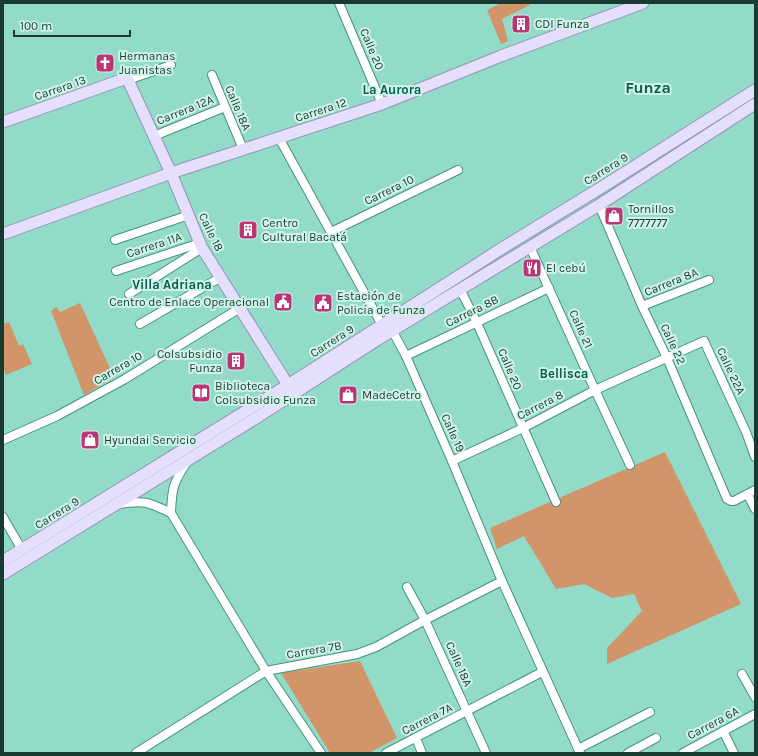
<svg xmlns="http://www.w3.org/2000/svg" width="758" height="756" font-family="Karla,sans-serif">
	<rect width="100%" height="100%" fill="#91dbc8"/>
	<g fill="#d2956a">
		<polygon points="502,3 529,3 530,5 502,19 508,41 501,44 487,10"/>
		<polygon points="80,303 114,377 84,395 51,311 56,307 60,312"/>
		<polygon points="9,322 19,346 23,344 32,364 6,375 3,367 3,324"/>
		<polygon points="665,452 741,604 607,664 607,648 642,611 634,594 612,598 584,584 556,589 524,536 497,549 490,528"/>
		<polygon points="360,661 397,738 369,753 330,753 281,673"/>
	</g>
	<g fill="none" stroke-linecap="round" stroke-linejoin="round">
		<g stroke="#489180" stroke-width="10">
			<g id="minor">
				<polyline points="339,3 382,104"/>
				<polyline points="212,75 243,149"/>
				<polyline points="128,80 171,65"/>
				<polyline points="154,136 225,107"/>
				<polyline points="279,138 382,325 392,330 406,356 452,461 502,581 580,753"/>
				<polyline points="599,205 642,306 667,358 727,499 731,501 734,501 755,490"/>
				<polyline points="331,232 458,170"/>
				<polyline points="115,240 189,215"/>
				<polyline points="530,247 595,390 630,465"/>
				<polyline points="116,271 200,243"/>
				<polyline points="460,289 477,323 556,502"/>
				<polyline points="129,294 202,248"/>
				<polyline points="642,306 709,280"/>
				<polyline points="140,324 221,277"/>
				<polyline points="406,356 549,288"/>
				<polyline points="3,440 57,416 125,379 240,308"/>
				<polyline points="452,461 523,428 595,390 704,341 746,432 755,457"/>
				<polyline points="748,495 755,509"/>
				<path d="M119,504C145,500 148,502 171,513L266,671L321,753"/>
				<path d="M171,513C172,488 173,483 187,462"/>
				<polyline points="3,517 22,550"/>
				<polyline points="407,587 425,620 486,753"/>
				<polyline points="742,674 755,697"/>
				<polyline points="723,731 734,753"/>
				<polyline points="416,738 422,753"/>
				<polyline points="578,749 650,712"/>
				<polyline points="136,753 266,671 357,654 376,647 425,620 502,581"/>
				<polyline points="386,753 542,672"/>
				<polyline points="628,753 656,738"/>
				<polyline points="683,753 755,714"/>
			</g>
		</g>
		<g stroke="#9396b4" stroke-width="13">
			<g id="major">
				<polyline points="3,122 124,79 128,80 171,173 202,248 288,385"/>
				<polyline points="3,234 171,173 382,104 501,56 643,3"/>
				<polyline points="3,561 288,385 504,247 602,187 755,90"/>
				<polyline points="3,574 256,418 377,340 599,205 755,104"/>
			</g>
		</g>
		<use href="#minor" stroke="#fff" stroke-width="8"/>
		<use href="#major" stroke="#e5defc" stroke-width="11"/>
	</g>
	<defs>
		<g id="building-square" transform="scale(1)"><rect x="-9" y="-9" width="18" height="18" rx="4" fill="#bb3474" stroke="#d0f3e9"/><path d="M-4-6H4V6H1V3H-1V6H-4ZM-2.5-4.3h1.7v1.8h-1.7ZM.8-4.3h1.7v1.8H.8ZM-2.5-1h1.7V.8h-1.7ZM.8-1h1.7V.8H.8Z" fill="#fff"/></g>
		<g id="church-square" transform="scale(1)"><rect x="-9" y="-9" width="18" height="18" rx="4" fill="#bb3474" stroke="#d0f3e9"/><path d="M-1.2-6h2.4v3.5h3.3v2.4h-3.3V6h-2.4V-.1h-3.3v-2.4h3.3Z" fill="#fff"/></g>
		<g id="shop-square" transform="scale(1)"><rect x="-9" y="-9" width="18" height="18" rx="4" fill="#bb3474" stroke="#d0f3e9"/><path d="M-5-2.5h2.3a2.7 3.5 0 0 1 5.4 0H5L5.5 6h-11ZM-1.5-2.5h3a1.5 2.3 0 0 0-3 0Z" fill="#fff"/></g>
		<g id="restaurant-square" transform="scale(1)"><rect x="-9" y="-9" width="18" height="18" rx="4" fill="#bb3474" stroke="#d0f3e9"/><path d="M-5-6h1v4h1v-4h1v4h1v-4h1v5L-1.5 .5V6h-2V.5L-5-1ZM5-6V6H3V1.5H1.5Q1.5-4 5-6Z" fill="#fff"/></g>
		<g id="civic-square" transform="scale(1)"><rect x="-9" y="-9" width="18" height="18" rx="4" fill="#bb3474" stroke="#d0f3e9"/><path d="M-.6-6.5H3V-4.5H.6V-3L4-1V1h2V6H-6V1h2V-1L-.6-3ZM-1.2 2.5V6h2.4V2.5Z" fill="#fff"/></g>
		<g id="library-square" transform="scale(1)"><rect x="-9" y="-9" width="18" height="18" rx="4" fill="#bb3474" stroke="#d0f3e9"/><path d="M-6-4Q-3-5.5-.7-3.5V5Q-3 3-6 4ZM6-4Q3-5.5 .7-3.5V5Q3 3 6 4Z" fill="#fff"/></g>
	</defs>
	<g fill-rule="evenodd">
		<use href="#building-square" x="521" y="24"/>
		<use href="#church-square" x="105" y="63"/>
		<use href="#shop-square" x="614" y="216"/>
		<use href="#building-square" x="248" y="230"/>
		<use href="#restaurant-square" x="532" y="268"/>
		<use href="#civic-square" x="283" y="302"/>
		<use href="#civic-square" x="323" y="303"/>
		<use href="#building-square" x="236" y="361"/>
		<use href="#library-square" x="201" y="393"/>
		<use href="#shop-square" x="348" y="395"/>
		<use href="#shop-square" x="90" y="440"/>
	</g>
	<g text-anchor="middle" stroke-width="4" stroke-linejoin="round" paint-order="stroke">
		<g font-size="12" fill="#1a3931" stroke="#d0f3e9" text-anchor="start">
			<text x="535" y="28">CDI Funza</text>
			<text x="119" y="60">Hermanas<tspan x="119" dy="14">Juanistas</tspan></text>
			<text x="628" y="213">Tornillos<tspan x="628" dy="14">7777777</tspan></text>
			<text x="262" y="227">Centro<tspan x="262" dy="14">Cultural Bacatá</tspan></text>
			<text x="546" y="272">El cebú</text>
			<text x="337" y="300">Estación de<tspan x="337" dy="14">Policía de Funza</tspan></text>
			<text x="269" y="306" text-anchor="end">Centro de Enlace Operacional</text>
			<text x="222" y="358" text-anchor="end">Colsubsidio<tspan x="222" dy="14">Funza</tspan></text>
			<text x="215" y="390">Biblioteca<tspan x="215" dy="14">Colsubsidio Funza</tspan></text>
			<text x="362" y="399">MadeCetro</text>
			<text x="104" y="444">Hyundai Servicio</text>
		</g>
		<g font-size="12" fill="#1a3931" stroke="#d0f3e9">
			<text transform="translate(372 49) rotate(67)" y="4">Calle 20</text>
			<text transform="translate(60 88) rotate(-19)" y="4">Carrera 13</text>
			<text transform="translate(238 108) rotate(67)" y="4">Calle 18A</text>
			<text transform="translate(185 110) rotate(-22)" y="4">Carrera 12A</text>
			<text transform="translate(321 110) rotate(-18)" y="4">Carrera 12</text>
			<text transform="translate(606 169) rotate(-32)" y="4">Carrera 9</text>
			<text transform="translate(389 190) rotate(-26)" y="4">Carrera 10</text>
			<text transform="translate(211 232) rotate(64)" y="4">Calle 18</text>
			<text transform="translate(154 245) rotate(-18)" y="4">Carrera 11A</text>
			<text transform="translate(671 282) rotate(-22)" y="4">Carrera 8A</text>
			<text transform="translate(472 311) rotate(-26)" y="4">Carrera 8B</text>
			<text transform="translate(581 329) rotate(66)" y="4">Calle 21</text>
			<text transform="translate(332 341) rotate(-33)" y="4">Carrera 9</text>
			<text transform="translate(673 344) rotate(65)" y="4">Calle 22</text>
			<text transform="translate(118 368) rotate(-30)" y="4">Carrera 10</text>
			<text transform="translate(510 369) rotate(67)" y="4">Calle 20</text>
			<text transform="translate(731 371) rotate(65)" y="4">Calle 22A</text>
			<text transform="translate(540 405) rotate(-27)" y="4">Carrera 8</text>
			<text transform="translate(453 433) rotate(66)" y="4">Calle 19</text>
			<text transform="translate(57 513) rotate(-32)" y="4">Carrera 9</text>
			<text transform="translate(314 650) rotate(-10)" y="4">Carrera 7B</text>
			<text transform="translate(459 664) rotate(66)" y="4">Calle 18A</text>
			<text transform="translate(427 719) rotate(-27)" y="4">Carrera 7A</text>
			<text transform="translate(713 723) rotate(-28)" y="4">Carrera 6A</text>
		</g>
		<g font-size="13" font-weight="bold" fill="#065d4e" stroke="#d0f3e9">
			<text x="392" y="94">La Aurora</text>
			<text x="172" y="289">Villa Adriana</text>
			<text x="564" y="378">Bellisca</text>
		</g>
		<g font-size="16" font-weight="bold" fill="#065d4e" stroke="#d0f3e9">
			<text x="648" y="93">Funza</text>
		</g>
	</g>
	<rect width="758" height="756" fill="none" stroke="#1a3931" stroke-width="8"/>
	<path d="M14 30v6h116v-6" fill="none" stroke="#1a3931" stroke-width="2"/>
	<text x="20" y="30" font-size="12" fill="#1a3931" stroke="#d0f3e9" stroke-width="3" paint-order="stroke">100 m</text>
</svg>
